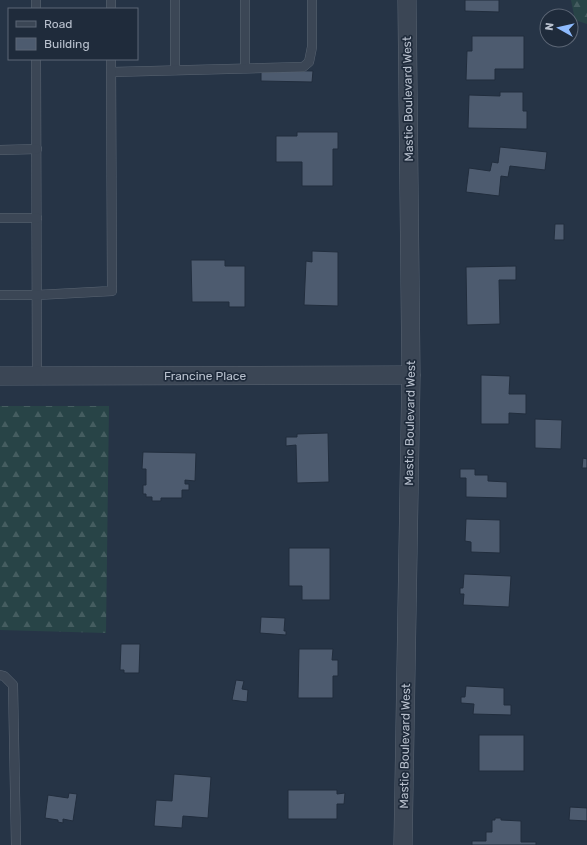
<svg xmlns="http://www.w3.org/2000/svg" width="587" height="845" font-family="Rubik,sans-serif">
	<defs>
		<pattern id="forest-firs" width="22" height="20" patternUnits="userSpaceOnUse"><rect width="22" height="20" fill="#284447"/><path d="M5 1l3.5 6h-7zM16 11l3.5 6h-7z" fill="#455d60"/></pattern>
	</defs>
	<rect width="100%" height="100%" fill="#263446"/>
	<g fill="url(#forest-firs)">
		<polygon points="571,0 587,0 587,24 575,20"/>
		<polygon points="0,406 109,406 106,633 0,630"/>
	</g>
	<g fill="#4d5b6f" stroke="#212d3d">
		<polygon points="465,0 499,0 499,12 465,11"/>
		<polygon points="472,36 524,36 524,69 495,69 495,80 466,80 467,51 472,51"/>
		<polygon points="261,70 313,71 312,82 261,81"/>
		<polygon points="500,92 523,92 523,111 527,111 527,129 468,128 469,95 500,96"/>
		<polygon points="297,132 338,132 338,149 333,149 333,186 302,186 302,162 276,162 276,136 297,136"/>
		<polygon points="500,147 547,152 545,170 510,166 508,177 501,176 499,196 466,192 469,168 490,171 492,162 498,163"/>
		<polygon points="555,224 564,224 564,240 554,240"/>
		<polygon points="312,251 338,252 338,306 304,305 306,261 312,262"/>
		<polygon points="191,260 225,260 225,266 245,266 245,307 229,307 229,302 192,302"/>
		<polygon points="516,266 516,280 499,280 500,324 467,325 466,267"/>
		<polygon points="481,375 510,376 509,394 526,394 526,414 509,413 509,424 481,424"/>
		<polygon points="535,419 562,420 561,449 535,448"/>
		<polygon points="328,433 329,482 297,483 296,445 286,446 286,437 297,437 297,434"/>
		<polygon points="143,452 196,453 195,481 185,480 185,484 189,484 189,490 182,490 182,498 161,498 161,501 152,501 152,497 146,497 146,494 143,494 143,485 146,485 146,469 142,469"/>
		<polygon points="583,458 587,459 587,468 582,468"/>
		<polygon points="460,469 475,469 475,475 488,475 488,481 507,482 507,498 466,497 466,478 460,478"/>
		<polygon points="466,519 500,520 500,553 471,552 471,542 465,541"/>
		<polygon points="289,548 330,548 330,600 302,600 302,586 289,586"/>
		<polygon points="464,574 511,576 509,607 463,605 464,594 460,594 460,588 463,588"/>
		<polygon points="261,617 285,618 284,631 286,631 286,635 260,633"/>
		<polygon points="121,644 140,644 139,673 124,673 124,670 120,670"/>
		<polygon points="299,649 333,649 332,660 338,660 338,676 333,676 333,698 298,698"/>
		<polygon points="236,680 244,681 242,689 248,690 247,702 232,700"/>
		<polygon points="466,686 504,688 504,705 511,705 511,715 473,714 474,704 461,703 461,697 465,697"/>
		<rect x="479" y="735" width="45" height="36"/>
		<polygon points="174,774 211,777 208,818 183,816 182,828 154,826 156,800 172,801"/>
		<polygon points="288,790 337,790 337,794 345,793 344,804 337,804 337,819 288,819"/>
		<polygon points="69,793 77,794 73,821 63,819 63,823 58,822 58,820 45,818 48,795 68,798"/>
		<polygon points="570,807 587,808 587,821 569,820"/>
		<polygon points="495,818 501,818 501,820 521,821 521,842 536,842 536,845 472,845 472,841 486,841 486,832 492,832 492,820 495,820"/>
	</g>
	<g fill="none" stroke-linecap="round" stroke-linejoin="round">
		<g stroke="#596472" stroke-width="10">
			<g id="lane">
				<polyline points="36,0 36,9"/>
				<polyline points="111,0 111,9"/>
				<polyline points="36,59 37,377"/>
				<polyline points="245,68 245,0"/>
				<polyline points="175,70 175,0"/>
				<polyline points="112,72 303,67 309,62 312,47 312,0"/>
				<polyline points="0,150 37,149"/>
				<polyline points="0,218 37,218"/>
				<polyline points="0,295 37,295 112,291 111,59"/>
				<polyline points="0,675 4,676 13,685 16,845"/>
			</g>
		</g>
		<g stroke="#596472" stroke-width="19">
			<g id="street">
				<polyline points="0,376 411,375"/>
				<polyline points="403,845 411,375 407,0"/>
			</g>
		</g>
		<use href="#lane" stroke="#3b4655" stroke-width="9"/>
		<use href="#street" stroke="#3b4655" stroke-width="18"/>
	</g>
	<g text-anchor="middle" stroke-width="3.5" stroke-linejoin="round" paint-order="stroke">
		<g font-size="12" fill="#b9c1ce" stroke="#1f2b3b">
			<text transform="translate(408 99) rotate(-91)" y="4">Mastic Boulevard West</text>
			<text x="205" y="380">Francine Place</text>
			<text transform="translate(410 423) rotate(-89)" y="4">Mastic Boulevard West</text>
			<text transform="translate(405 746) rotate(-89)" y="4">Mastic Boulevard West</text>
		</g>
	</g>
	<rect x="8" y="8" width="130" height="52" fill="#1f2b3b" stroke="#5d6776"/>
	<rect x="16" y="21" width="20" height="6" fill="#3b4655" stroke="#5d6776"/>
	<text x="44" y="28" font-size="12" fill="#b9c1ce">Road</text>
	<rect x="16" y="38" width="20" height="12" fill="#4d5b6f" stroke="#5d6776"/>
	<text x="44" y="48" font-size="12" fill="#b9c1ce">Building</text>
	<g transform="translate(559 28) rotate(278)"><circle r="19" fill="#1f2b3b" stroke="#5d6776"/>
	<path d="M0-3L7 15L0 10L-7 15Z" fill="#8ebbfe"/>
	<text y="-6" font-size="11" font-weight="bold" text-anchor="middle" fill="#b9c1ce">N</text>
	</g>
</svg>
